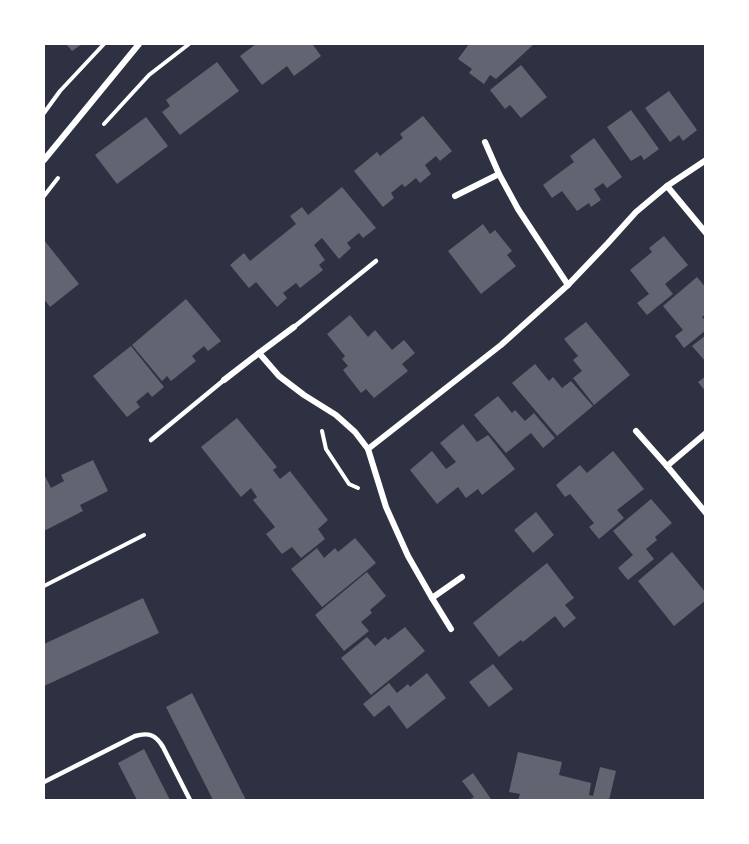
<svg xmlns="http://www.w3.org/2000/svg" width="749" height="844" font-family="'Fira Sans Condensed',sans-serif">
	<rect width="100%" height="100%" fill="#2d3142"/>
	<g fill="#626471">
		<polygon points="66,44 82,44 72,51"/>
		<polygon points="256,44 316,44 313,45 321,56 294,76 287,66 262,85 240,56"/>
		<polygon points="469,44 534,44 496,79 490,75 484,84 469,73 472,69 458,59"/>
		<polygon points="217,62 239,91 180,135 162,112 170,106 166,100"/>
		<polygon points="521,65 547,97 521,118 510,105 505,109 490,90"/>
		<polygon points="669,91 697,130 683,141 679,135 670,142 645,108"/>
		<polygon points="631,110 659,149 644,160 641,155 631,161 607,127"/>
		<polygon points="423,116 452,151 440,161 436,156 425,165 431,174 420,183 416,178 405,187 402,184 391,193 394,198 383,207 354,171 377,152 380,156 403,138 400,134"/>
		<polygon points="146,117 168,146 117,184 95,155"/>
		<polygon points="594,138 622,177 607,188 603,183 594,189 601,200 591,207 589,203 577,211 562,191 552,198 543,185 574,162 570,156"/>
		<polygon points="342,187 376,228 363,238 359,233 347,243 351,248 339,259 322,238 314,245 325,260 319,265 323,270 300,288 296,283 283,293 287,298 277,307 256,282 249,288 230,265 244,253 250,261 296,224 290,216 302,207 308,215"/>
		<polygon points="483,224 490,234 495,230 512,251 507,255 516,266 481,294 448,251"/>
		<polygon points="664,236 688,265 665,284 673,294 647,315 637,303 649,294 630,270 652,252 649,248"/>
		<polygon points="44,240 79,284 50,307 44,299"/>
		<polygon points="697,277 706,288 706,314 702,317 706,321 706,330 684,348 675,336 683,330 663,306"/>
		<polygon points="186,299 221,341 208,351 204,346 192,356 196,361 171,381 167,376 162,381 132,345"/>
		<polygon points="350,315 368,337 375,330 392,350 404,340 415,353 402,364 408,371 374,398 366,389 361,393 343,370 348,366 342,359 345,356 327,334"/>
		<polygon points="586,322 630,375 594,405 573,378 582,371 573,360 578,356 564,339"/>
		<polygon points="706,335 706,362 692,346"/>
		<polygon points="131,346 164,387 152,397 148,392 136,402 140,407 127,417 93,376"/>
		<polygon points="535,364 549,381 553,377 562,388 571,381 593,406 557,436 512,383"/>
		<polygon points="706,376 706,392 698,382"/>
		<polygon points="498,396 512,413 515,410 525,421 534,413 555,438 543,448 531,433 506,453 474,415"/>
		<polygon points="237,418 277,467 273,470 280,479 290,471 328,520 318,529 325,539 301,558 292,547 282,554 266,534 275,527 253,500 257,497 251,488 241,497 201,447"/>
		<polygon points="463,424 477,442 488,435 515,469 482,495 478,489 466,498 458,487 437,504 410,470 432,451 446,469 456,462 440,443"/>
		<polygon points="613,451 644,489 617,510 624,518 599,539 589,527 594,523 570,494 565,497 556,485 580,465 587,473"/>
		<polygon points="93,460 108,491 80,505 83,511 44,531 44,474 51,488 64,481 61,475"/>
		<polygon points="651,499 672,523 655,537 657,540 646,549 654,559 628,580 618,568 633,555 613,531"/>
		<polygon points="536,512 554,535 533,553 514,530"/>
		<polygon points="355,538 376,563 322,607 291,569 317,548 324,558 335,548 338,552"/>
		<polygon points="672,552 706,593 706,600 674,626 638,581"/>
		<polygon points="547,563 574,598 565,605 576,618 564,628 555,616 523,642 521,640 499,657 473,623"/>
		<polygon points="367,572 386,596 370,610 372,613 361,622 369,631 344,651 315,615"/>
		<polygon points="143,598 159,633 44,686 44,644"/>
		<polygon points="405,627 425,651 371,695 341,658 367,637 375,646 385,637 388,640"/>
		<polygon points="493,664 513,689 489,707 469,682"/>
		<polygon points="427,673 446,698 407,729 389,705 374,717 363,704 389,683 397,693 408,684 410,687"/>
		<polygon points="192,693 246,800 213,800 166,707"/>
		<polygon points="144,749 170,800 137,800 118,763"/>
		<polygon points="518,752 562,762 559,775 591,783 589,795 593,796 600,767 616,771 609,800 518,800 520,794 509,792"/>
		<polygon points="473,773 491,799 490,800 469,800 474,797 462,781"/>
	</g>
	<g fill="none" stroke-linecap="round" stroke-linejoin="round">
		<g stroke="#fff" stroke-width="4">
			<polyline points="44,113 60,91 104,44"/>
			<polyline points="104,124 149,75 189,44"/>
			<polyline points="44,196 58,178"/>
			<polyline points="322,431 326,449 349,484 358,488"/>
			<polyline points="44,586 144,535"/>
		</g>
		<g stroke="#fff" stroke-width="4.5">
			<polyline points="294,327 376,261"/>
			<polyline points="151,440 224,380"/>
			<path d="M44,782L135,736C149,732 156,735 163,747L190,800"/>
		</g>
		<g stroke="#fff" stroke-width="6">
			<polyline points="485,142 499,174 518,209 568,285"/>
			<polyline points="44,160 139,44"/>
			<polyline points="667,186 706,233"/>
			<polyline points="455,196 499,174"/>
			<polyline points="259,353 294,327"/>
			<polyline points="224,380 259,353 279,376 304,395 336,415 355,432 368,449 386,507 408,556 432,598 451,629"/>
			<polyline points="636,431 667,466 706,433"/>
			<polyline points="368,449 501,345 568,285 608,243 636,212 667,186 706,160"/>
			<polyline points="667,466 706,513"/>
			<polyline points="432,598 462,577"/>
		</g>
	</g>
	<rect width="749" height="844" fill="none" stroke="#ffffff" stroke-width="90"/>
</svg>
